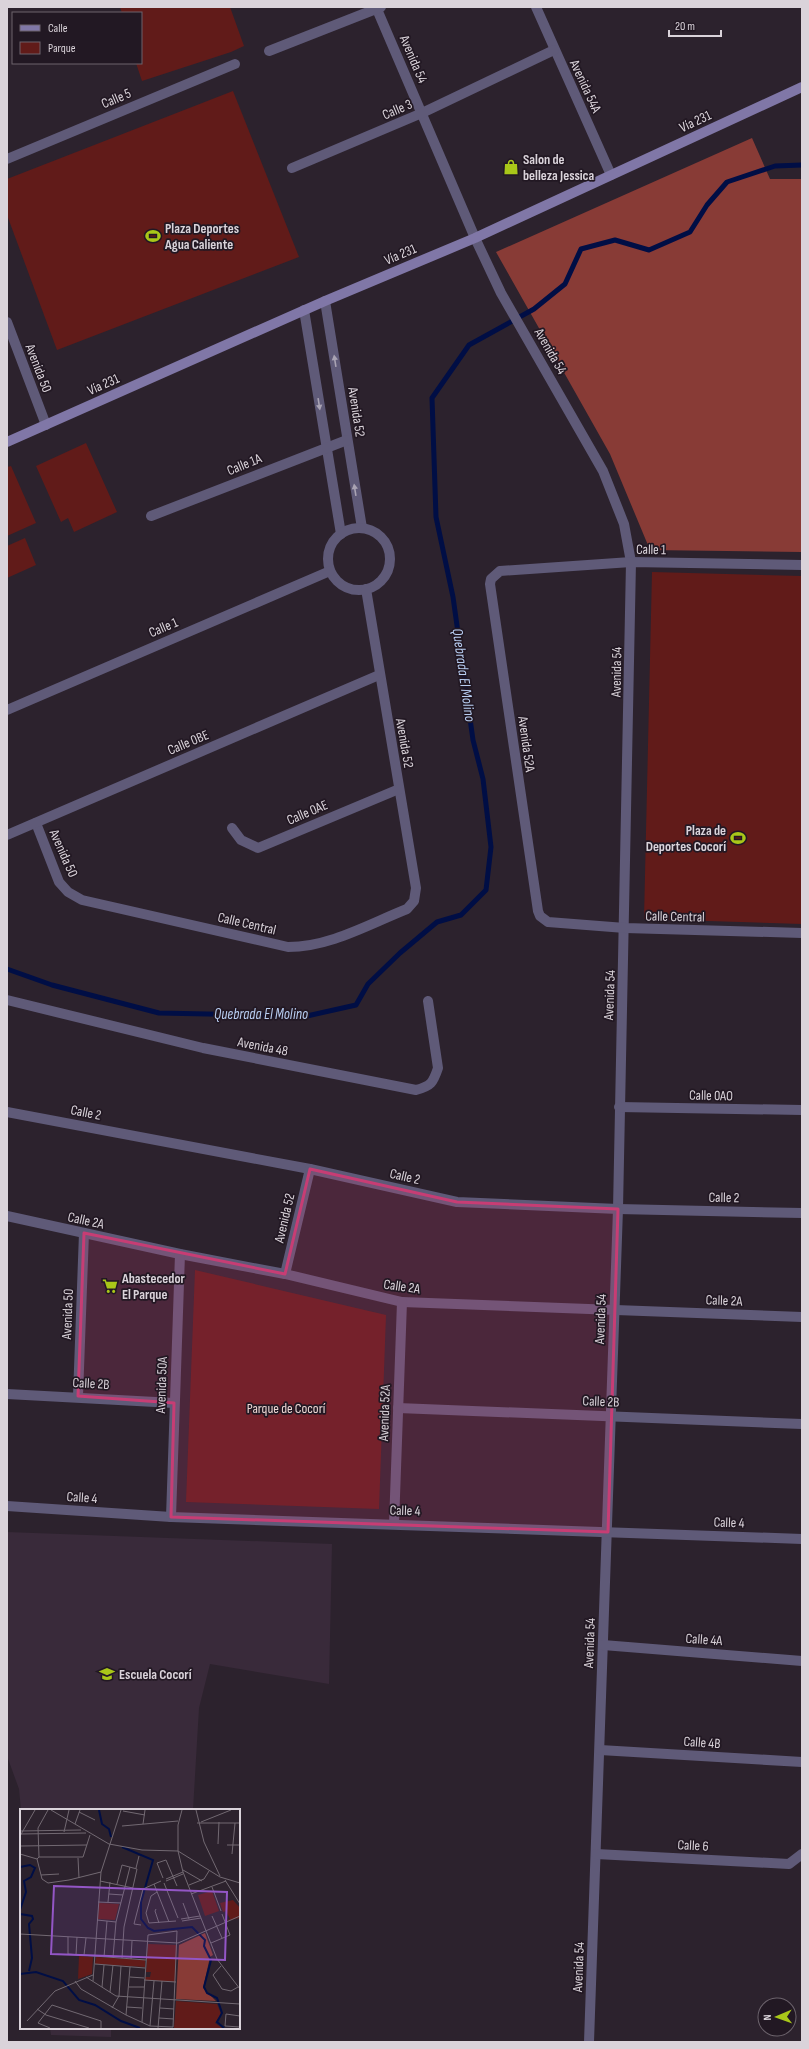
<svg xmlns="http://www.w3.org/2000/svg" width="809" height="2049" font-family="'Sofia Sans Condensed',sans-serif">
	<rect width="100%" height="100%" fill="#2c222d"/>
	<g fill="#392a3a">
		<polygon points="7,1532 332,1544 329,1684 210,1664 199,1708 193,1810 21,1810 19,1789 7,1756"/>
		<polygon points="50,2028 111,2028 111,2037 51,2035"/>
	</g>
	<g fill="#611b19">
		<polygon points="120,7 230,7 244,46 231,52 142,81 136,63 141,63 141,13 122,13"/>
		<polygon points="233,91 299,257 57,350 7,215 7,179"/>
		<polygon points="86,443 117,512 74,532 68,518 61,522 36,466"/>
		<polygon points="11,466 36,523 7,536 7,467"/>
		<polygon points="25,538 36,565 7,578 7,546"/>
		<polygon points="652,572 802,576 802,924 644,919"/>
		<polygon points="195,1270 386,1315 379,1509 186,1502"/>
	</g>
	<polygon fill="#883b36" points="752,138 770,179 802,179 802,552 650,550 610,454 496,252"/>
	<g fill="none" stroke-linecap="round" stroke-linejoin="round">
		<polyline stroke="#000e45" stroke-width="5" points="7,969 52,985 159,1013 307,1016 356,1005 368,984 400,953 437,922 461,915 486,890 491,847 483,779 473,740 453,597 436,517 432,398 469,345 534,309 565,284 581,249 615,240 649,250 690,232 707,205 727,182 775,166 802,165"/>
		<g stroke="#5f5a78" stroke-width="10">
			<polyline points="376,7 475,238 501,293 603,471 624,524 631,562 618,1209 589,2042"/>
			<polyline points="536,7 611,175"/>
			<polyline points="269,51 381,7"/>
			<polyline points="7,159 235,64"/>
			<polyline points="292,168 422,113 554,50"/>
			<polyline points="325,301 362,528"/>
			<polyline points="304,310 341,534"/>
			<polyline points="7,322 46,425"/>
			<polyline points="151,516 347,440"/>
			<circle cx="359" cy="559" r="31"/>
			<polyline points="802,565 631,562 500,571 491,579 490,584 538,911 540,916 548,922 625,928 802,933"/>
			<polyline points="7,710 330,571"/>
			<path d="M36,823L59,882L68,892L82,900L288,947C330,947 369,924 407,909L414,901L416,888L366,589"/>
			<polyline points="232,828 241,840 258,848 399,789"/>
			<polyline points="7,835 379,675"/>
			<path d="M7,1000L203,1048L416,1090C431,1086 433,1083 438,1068L428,1001"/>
			<polyline points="619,1107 802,1110"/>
			<polyline points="7,1112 310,1169 457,1202 618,1209 802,1213"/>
			<polyline points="7,1216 180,1254 285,1274 402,1302 802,1317"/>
			<polyline points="285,1274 310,1169"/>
			<polyline points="7,1394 174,1403"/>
			<polyline points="78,1396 84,1233"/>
			<polyline points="398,1408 802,1424"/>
			<polyline points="7,1506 171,1517 802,1539"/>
			<polyline points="171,1517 180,1254"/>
			<polyline points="394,1524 402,1302"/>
			<polyline points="603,1645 802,1661"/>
			<polyline points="600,1750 802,1762"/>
			<polyline points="596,1854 789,1864 802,1854"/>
		</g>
		<polyline stroke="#8077a7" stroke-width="10" points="7,442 325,301 475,238 802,87"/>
	</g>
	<defs><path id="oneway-solid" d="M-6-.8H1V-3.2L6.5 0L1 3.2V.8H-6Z"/></defs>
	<g fill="#a9a3b3">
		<use href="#oneway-solid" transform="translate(335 361) rotate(-99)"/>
		<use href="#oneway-solid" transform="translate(319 404) rotate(81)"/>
		<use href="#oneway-solid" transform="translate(355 490) rotate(-99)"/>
	</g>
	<path fill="#c73d74" fill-opacity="0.2" stroke="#c73d74" stroke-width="3" stroke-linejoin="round" d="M310,1169L457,1202L618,1209L608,1532L171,1517L174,1403L78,1396L84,1233L285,1274Z"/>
	<defs>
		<g id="shop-bare" transform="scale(1.2)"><path d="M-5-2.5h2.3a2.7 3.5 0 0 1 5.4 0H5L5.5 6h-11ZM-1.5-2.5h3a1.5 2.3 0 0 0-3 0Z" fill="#a9c719" stroke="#221823" stroke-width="2.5" paint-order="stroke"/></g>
		<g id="stadium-bare" transform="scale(1.2)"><path d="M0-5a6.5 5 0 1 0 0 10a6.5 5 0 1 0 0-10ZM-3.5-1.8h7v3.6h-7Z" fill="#a9c719" stroke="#221823" stroke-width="2.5" paint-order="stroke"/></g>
		<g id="supermarket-bare" transform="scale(1.2)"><path d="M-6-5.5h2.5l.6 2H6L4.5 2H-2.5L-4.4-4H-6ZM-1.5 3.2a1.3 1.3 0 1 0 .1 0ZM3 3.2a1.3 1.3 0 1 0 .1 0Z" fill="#a9c719" stroke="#221823" stroke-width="2.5" paint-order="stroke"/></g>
		<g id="school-bare" transform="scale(1.2)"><path d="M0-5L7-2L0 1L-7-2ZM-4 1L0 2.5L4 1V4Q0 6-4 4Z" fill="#a9c719" stroke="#221823" stroke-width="2.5" paint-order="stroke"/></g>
	</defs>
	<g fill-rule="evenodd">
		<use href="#shop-bare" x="511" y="167"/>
		<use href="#stadium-bare" x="153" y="236"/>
		<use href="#stadium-bare" x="738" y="838"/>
		<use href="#supermarket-bare" x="110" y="1286"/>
		<use href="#school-bare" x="107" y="1674"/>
	</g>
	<g text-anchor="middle" stroke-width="3.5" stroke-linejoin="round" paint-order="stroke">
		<g font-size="14" fill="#dad3da" stroke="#221823">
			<text transform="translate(414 59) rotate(67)" y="5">Avenida 54</text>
			<text transform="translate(586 86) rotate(65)" y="5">Avenida 54A</text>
			<text transform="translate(116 98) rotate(-23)" y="5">Calle 5</text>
			<text transform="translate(397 109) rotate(-23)" y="5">Calle 3</text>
			<text transform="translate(695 121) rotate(-25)" y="5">Vía 231</text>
			<text transform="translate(400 254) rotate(-23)" y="5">Vía 231</text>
			<text transform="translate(551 351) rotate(60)" y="5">Avenida 54</text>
			<text transform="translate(39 368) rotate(69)" y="5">Avenida 50</text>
			<text transform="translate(103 384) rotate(-24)" y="5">Vía 231</text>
			<text transform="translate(357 412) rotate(81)" y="5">Avenida 52</text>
			<text transform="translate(244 464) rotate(-22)" y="5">Calle 1A</text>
			<text transform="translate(651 549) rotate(1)" y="5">Calle 1</text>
			<text transform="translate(163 627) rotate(-23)" y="5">Calle 1</text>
			<text transform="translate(616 672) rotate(-89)" y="5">Avenida 54</text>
			<text transform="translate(188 742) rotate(-23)" y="5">Calle 0BE</text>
			<text transform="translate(405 743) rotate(80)" y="5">Avenida 52</text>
			<text transform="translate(527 744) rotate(82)" y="5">Avenida 52A</text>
			<text transform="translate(307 812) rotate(-23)" y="5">Calle 0AE</text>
			<text transform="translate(64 853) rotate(66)" y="5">Avenida 50</text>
			<text transform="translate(675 916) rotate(1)" y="5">Calle Central</text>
			<text transform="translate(247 923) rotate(13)" y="5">Calle Central</text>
			<text transform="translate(609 995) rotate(-88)" y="5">Avenida 54</text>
			<text transform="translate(263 1046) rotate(11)" y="5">Avenida 48</text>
			<text transform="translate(711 1095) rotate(1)" y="5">Calle 0AO</text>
			<text transform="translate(86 1112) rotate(11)" y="5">Calle 2</text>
			<text transform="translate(405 1176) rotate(13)" y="5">Calle 2</text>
			<text transform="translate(724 1197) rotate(1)" y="5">Calle 2</text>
			<text transform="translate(284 1218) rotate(-77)" y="5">Avenida 52</text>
			<text transform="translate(86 1220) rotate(12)" y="5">Calle 2A</text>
			<text transform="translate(402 1286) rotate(8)" y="5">Calle 2A</text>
			<text transform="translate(724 1300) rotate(2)" y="5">Calle 2A</text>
			<text transform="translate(67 1314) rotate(-88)" y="5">Avenida 50</text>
			<text transform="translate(600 1319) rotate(-88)" y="5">Avenida 54</text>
			<text transform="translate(91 1383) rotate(3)" y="5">Calle 2B</text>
			<text transform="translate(161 1385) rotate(-88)" y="5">Avenida 50A</text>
			<text transform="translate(601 1401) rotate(2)" y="5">Calle 2B</text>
			<text transform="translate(384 1413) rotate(-88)" y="5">Avenida 52A</text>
			<text transform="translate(82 1497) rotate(4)" y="5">Calle 4</text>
			<text transform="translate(405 1510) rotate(2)" y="5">Calle 4</text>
			<text transform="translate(729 1522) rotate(2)" y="5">Calle 4</text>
			<text transform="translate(704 1639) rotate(4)" y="5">Calle 4A</text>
			<text transform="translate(589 1643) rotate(-88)" y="5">Avenida 54</text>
			<text transform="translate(702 1742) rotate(4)" y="5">Calle 4B</text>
			<text transform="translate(693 1845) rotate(3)" y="5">Calle 6</text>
			<text transform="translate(578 1967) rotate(-88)" y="5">Avenida 54</text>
		</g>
		<g font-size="14" font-weight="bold" fill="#dad3da" stroke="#221823" text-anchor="start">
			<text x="523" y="164">Salon de<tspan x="523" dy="16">belleza Jessica</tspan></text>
			<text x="165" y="233">Plaza Deportes<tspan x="165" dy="16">Agua Caliente</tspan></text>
			<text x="726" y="835" text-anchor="end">Plaza de<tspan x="726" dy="16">Deportes Cocorí</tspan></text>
			<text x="122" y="1283">Abastecedor<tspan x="122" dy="16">El Parque</tspan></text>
			<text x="119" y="1679">Escuela Cocorí</text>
		</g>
		<g font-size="14" fill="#efd7d4" stroke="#221823">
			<text x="286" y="1413">Parque de Cocorí</text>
		</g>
		<g font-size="15" font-style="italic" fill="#b8cdf1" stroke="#221823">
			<text transform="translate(464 675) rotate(82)" y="5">Quebrada El Molino</text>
			<text x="261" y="1019">Quebrada El Molino</text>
		</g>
	</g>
	<g transform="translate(20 1809)">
		<rect width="220" height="220" fill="#2c222d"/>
		<path d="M192,82L199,102L185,107L178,86ZM213,91L220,99V109L205,112L210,110L206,102L203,103L200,94ZM79,94L99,95L95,111L78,110ZM128,135L157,136L155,173L125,171V168H130L131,163H126ZM59,147L73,148L72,165L58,170ZM76,148L125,151V158L75,155ZM156,192L197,195L201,205L195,214L202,219H154Z" fill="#611b19"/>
		<path d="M185,124L193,146L190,148L183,179L196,192L156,190L159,136Z" fill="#883b36"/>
		<path fill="none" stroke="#000e45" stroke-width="2" d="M79,1L82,15L89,20L91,28M102,38L133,51L121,93V110L128,119L134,122L172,118L185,131L184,137L191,151L184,178L187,184L197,189L202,204L197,213L204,219M0,58L10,56L15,59L11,68L4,72L6,83L0,101M0,105L12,107L13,110L9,115L12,149L9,162M0,165L16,163L43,172L59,191L75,196L101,212L120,219"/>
		<path fill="none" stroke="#726972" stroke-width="1" d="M31,1L89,35L122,41L158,42L200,68L220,74M162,1L158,16V42L163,63L197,150L220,180M176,1L184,33L200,67M103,2L125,6M59,3L75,11M181,13L211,1M177,14H220M55,15L60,1M123,15L125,1M102,17L158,12M0,22L61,21M44,23L49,1M0,25L66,24M0,27L15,1M198,35L199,13M207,36H220M1,37L67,36M0,45L17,50M212,45L215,14M19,48L18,19L28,1M58,49L59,69M17,50L22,70L28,74L49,71L81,63M17,50L19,48H63L70,26M116,59L119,47M163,61L182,72M21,66L39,65M143,69L137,54L146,51L157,77M146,70L163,63M205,71L220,95M80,72L113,79M146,72L163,65M144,74L158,109M97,75L102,56L117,60L104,118L102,149M134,75L149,113M169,76L184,70L189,62M192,78L201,102M137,83L131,87L126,104L129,114L156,112M89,85L103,86M171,85L206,72M78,93L101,94M88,93L90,73M163,94L169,110M136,100L135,102L139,114M192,107L202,129M161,110L180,107M77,111L96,113M162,112L181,109M121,116L114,115L123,80L141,72M0,125L158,134L220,107M48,128V145L126,151M191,134L210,126L202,105M56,146L57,128M64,146L66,129M84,148L87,112M93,148L96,113L110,58M111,150L112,132M75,155L125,159M201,157L193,166L202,180L211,182L218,178M66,168L96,187L220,195M110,168L124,169M124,171L156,173M55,172L61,180L106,206L130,217L153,218L157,122L128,126L122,213M73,172L81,63L101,1M82,178L84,156M109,178H124M90,183L93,156M107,198L122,199M92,199L99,187L101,157M140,199L154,200M17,200L26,206L69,219M106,206L110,158M220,207L206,205L205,217L220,218M139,209L154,210M7,212L35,182L73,166M130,217L134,172M30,219L18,214L32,196L81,212V219M138,219L142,172"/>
		<path fill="#9356c6" fill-opacity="0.15" stroke="#9356c6" stroke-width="2" d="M34,77L207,83L205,151L31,145Z"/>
		<rect width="220" height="220" fill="none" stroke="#dad3da" stroke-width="2"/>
	</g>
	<rect width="809" height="2049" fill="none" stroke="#dad3da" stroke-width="16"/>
	<rect x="12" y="12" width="130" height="52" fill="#221823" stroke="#6c636c"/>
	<rect x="20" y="25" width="20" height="6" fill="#8077a7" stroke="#6c636c"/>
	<text x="48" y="32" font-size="12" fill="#dad3da">Calle</text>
	<rect x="20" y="42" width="20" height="12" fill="#611b19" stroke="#6c636c"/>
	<text x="48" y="52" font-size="12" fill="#dad3da">Parque</text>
	<g transform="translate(777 2017) rotate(268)"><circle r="19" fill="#221823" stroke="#6c636c"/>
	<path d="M0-3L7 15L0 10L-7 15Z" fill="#a9c719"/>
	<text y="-6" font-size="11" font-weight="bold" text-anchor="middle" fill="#dad3da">N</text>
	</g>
	<path d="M669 30v6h52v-6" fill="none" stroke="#dad3da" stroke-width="2"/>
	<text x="675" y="30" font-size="12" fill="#dad3da" stroke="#221823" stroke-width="3" paint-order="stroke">20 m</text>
</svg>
